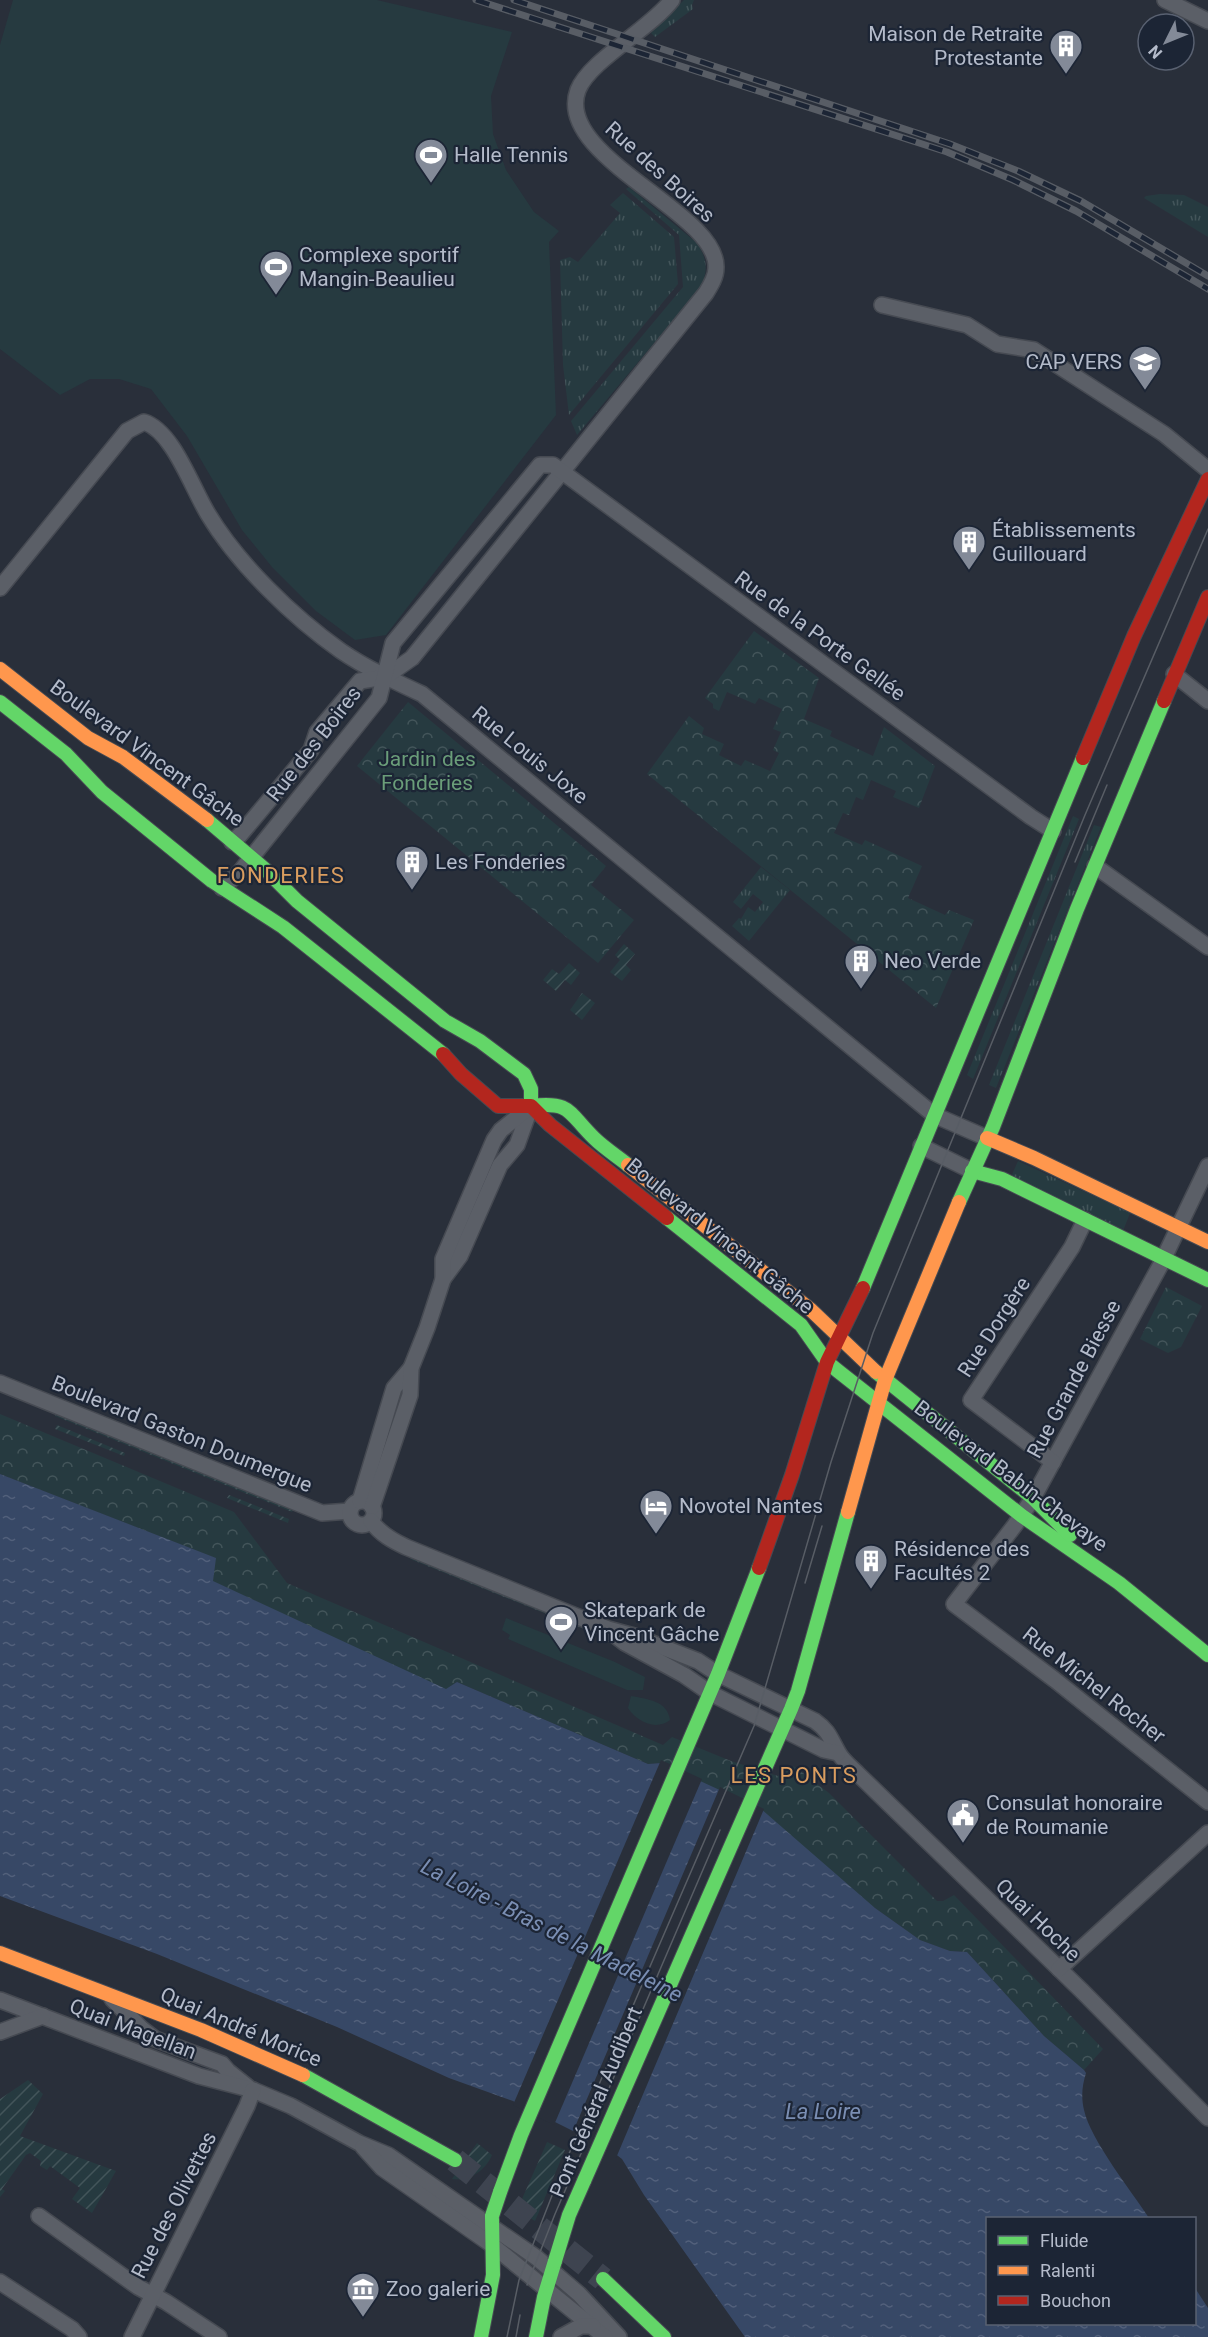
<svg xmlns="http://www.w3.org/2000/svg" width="1208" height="2337" font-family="Roboto,sans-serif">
	<defs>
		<pattern id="grass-tufts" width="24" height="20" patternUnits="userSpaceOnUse" patternTransform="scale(1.5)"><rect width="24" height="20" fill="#263a40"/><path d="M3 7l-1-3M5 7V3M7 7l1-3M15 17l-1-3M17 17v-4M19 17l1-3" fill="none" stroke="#43555a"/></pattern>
		<pattern id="park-crowns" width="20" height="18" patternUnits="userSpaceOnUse" patternTransform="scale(1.5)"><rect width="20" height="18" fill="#263a40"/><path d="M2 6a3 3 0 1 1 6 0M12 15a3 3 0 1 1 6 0" fill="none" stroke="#43555a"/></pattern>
		<pattern id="garden-furrows" width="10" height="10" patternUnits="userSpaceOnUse" patternTransform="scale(1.5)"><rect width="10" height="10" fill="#263a40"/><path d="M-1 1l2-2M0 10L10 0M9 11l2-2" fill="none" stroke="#43555a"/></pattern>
		<pattern id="water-ripples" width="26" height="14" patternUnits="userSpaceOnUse" patternTransform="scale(1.5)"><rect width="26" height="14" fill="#374866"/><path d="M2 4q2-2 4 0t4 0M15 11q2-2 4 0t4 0" fill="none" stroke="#52607b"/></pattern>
	</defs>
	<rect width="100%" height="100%" fill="#292f3a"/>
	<g fill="url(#grass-tufts)">
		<polygon points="684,0 694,0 692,5 693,9 655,37 651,33"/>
		<path d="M629,187L697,243C707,259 708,268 702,286L577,435L571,421L683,287L679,235L626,189Z"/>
		<polygon points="623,193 674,237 678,284 569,415 563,365 560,260 570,257 578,262 620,213 610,205"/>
		<polygon points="1160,194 1184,195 1208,207 1208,237 1144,198 1146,196"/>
		<polygon points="1073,816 1079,819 973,1079 967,1075"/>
		<polygon points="1094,825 1101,827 996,1088 989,1085"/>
		<polygon points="761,867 790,890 749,941 732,926 739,918 741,919 748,907 755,912 763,902 753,894 741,909 733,902"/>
		<polygon points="1018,1161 1130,1213 1123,1231 1011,1177"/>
	</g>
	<g fill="url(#park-crowns)">
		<polygon points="754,631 819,678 804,719 832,731 830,736 873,756 884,727 935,766 919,808 893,797 896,791 871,780 863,800 856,797 849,815 843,813 834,833 862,845 865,840 922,866 908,898 945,915 949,910 974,920 936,1008 647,774 689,716 704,728 702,734 724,744 719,755 741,766 745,760 770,771 779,753 773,750 781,732 773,729 782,709 759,698 755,704 727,692 719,711 713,708 713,704 705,698"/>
		<polygon points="408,702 606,866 591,885 634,920 598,963 357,766"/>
		<polygon points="1166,1287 1202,1306 1181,1347 1168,1353 1140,1339"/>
		<polygon points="0,1414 234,1512 287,1583 663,1745 672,1737 731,1761 778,1776 790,1766 795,1767 829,1793 937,1901 943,1901 954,1895 1103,2049 1084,2070 1044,2036 967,1952 950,1951 920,1940 875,1908 661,1763 648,1764 457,1682 446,1690 212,1581 215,1558 0,1474"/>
	</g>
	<g fill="url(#garden-furrows)">
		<polygon points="624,944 635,954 626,965 631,970 622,981 610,972 620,960 615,955"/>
		<polygon points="569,963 580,973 571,985 565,980 556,991 543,980 552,969 559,974"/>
		<polygon points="582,993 595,1003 582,1020 570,1010"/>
		<polygon points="56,1414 293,1510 292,1512 55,1416"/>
		<polygon points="57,1425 125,1453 124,1456 55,1429"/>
		<polygon points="229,1495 289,1519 288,1523 227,1498"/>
		<polygon points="411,1558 598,1634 598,1635 410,1559"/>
		<polygon points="28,2080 43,2094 20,2136 116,2171 92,2213 72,2199 80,2188 50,2166 47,2170 40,2166 41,2161 30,2153 26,2155 2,2189 5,2191 0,2197 0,2099"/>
		<polygon points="547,2142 565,2150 535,2221 527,2216 522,2199"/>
		<path d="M477,2143L492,2155C485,2171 470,2181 452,2179Z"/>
	</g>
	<g fill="#263a40">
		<polygon points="13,0 377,0 512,32 491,96 493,134 506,170 534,212 559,231 549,242 556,415 386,635 355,640 316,611 272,567 242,530 187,436 151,389 119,379 90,379 60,395 0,349 0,45"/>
		<polygon points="506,1618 615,1662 645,1677 643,1690 627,1690 508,1639 510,1635 502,1630"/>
		<path d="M631,1696C647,1699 668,1701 670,1720C656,1731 637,1722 628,1708Z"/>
	</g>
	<path fill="url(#water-ripples)" d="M0,1474L216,1558L213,1581L446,1689L457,1682L648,1764L661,1763L761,1809L875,1908L920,1940L950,1951L967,1952L1044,2036L1084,2070L1086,2073C1082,2086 1081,2097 1084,2110C1090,2139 1132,2192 1149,2218H988V2324H1194L1195,2288L1208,2308V2337H745L644,2195L622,2159L609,2149L513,2101L449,2078L337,2027L157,1954L0,1896Z"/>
	<g fill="#292f3a">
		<polygon points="661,1760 702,1779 554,2125 513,2105"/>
		<polygon points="720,1787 764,1809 616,2158 608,2151 572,2134"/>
	</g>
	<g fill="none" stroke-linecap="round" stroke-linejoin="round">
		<polyline stroke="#3e4450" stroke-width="24" stroke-dasharray="24 12" stroke-linecap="butt" points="455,2160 603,2279"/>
		<g stroke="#464a52" stroke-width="18">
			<g id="street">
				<polyline points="1165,0 1208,21"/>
				<polyline points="882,305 967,325 997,344 1034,350 1164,434 1208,470"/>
				<path d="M0,588L127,431L144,422C173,431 192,488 208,514C238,564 293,617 341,651C366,668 394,681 422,694L934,1115L987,1138"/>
				<polyline points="1174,674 1208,701"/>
				<path d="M232,842L240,835L311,750L317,732L360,681L385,677L412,658L706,293C711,285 716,277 716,268C719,212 553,157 578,90C589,61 650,29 672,0"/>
				<polyline points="1095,866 1208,947"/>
				<polyline points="222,888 239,873 379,698 393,643 540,465 553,465 1031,817 1053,831"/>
				<polyline points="921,1146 972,1171"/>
				<polyline points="1208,1166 1160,1266 1033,1498 1015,1525 954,1604 1055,1680 1208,1802"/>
				<polyline points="443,1279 460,1256 500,1165 517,1145 531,1106"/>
				<polyline points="0,1383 322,1513 350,1511"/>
				<polyline points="1053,1462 971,1400 1072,1247 1085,1220"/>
				<circle cx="362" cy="1513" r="12"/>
				<polyline points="360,1501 394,1388 411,1368"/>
				<polyline points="372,1507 410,1395 411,1368 427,1328 443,1279 443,1259 494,1140 501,1130 531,1106"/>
				<path d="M371,1521C380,1534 393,1541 406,1547L608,1629L634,1636L698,1661L718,1674L815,1721C829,1731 830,1738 838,1752C842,1760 852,1768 858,1774L1082,1991L1208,2118"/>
				<polyline points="612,1633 625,1643 684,1675 710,1693 824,1750 838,1753"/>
				<polyline points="1059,1969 1208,1833"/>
				<polyline points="112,1999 142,2029 155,2039 222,2064 228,2071 248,2087"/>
				<polyline points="0,2000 199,2076 253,2090 291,2106 359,2143 388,2155 537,2258 579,2294 619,2337"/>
				<polyline points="0,2032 43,2016"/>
				<polyline points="363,2147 382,2168 492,2245 605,2337"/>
				<polyline points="39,2216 138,2287 166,2302 219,2337"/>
				<polyline points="0,2282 72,2329 79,2337"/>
				<polyline points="132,2337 247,2106 253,2090"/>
				<polyline points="561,2337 581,2326 593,2326"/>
			</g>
		</g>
		<g stroke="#464a52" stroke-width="16">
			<g id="fast">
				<polyline points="0,702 66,754 102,792 212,881 283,927 443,1054"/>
				<path d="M207,820L267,871L297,901L445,1021L480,1041L524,1074L531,1089V1106C572,1101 568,1113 594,1138C604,1148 617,1156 628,1165"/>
				<polyline points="972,1171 1002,1179 1208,1280"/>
				<polyline points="959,1202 993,1127 1077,909 1164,701"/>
				<polyline points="667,1218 801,1325 827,1362 838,1371 1022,1516 1119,1583 1208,1655"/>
				<polyline points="863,1288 1083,758"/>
				<polyline points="876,1372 1033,1498 1070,1535"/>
				<polyline points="303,2075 455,2160"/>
				<polyline points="584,2181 791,1709 798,1691 848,1512"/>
				<polyline points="500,2192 521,2135 718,1674 759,1568"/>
				<polyline points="603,2279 664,2337"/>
				<polyline points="481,2337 493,2275 492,2216"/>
				<polyline points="536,2337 544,2297 555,2261"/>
			</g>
		</g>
		<g stroke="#464a52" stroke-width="16">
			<g id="slow">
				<polyline points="0,669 88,738 123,757 207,820"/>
				<polyline points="987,1138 1034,1158 1208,1242"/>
				<polyline points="628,1165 811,1310 876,1372"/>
				<polyline points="848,1512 885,1380 959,1202"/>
				<polyline points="0,1953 201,2030 303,2075"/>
			</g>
		</g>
		<g stroke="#464a52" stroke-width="16">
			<g id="jam">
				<polyline points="1164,701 1208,597"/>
				<polyline points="1083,758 1134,636 1208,479"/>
				<polyline points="443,1054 461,1074 498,1106 531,1106 550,1125 667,1218"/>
				<polyline points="759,1568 792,1475 827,1362 863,1288"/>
			</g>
		</g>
		<use href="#street" stroke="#5b5f67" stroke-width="15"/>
		<use href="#fast" stroke="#63d668" stroke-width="14"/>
		<use href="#slow" stroke="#ff974d" stroke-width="14"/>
		<use href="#jam" stroke="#b3261e" stroke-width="14"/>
		<g stroke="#585d65" stroke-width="1.5">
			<polyline points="1075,862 1107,785"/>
			<polyline points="805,1583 822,1526"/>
			<polyline points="527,2285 555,2214 720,1830"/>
			<polyline points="507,2337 519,2280 562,2170 754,1726 831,1462 873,1333 1085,815 1208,529"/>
			<polyline points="516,2337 520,2315"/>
		</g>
		<g stroke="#585d65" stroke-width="7">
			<g id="rail">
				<polyline points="476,0 947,152 1013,180 1076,211 1208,289"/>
				<polyline points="514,0 950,144 1018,171 1081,201 1208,276"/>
			</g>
		</g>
		<use href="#rail" stroke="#1c2535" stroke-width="4.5" stroke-dasharray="14" stroke-linecap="butt"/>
		<g stroke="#464a52" stroke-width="16" stroke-linecap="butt">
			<g id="fast-bridge">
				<polyline points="492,2216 500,2192"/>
				<polyline points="555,2261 569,2215 584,2181"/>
			</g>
		</g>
		<use href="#fast-bridge" stroke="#63d668" stroke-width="14"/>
	</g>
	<defs>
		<g id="building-pin" transform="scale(1.725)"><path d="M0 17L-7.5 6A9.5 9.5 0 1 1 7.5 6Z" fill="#838a98" stroke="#1c2535"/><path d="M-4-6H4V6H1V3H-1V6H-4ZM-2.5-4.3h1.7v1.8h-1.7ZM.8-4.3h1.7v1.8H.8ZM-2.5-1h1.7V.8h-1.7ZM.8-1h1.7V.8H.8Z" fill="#fff"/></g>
		<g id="stadium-pin" transform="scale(1.725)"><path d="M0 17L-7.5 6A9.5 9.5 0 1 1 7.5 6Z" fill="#838a98" stroke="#1c2535"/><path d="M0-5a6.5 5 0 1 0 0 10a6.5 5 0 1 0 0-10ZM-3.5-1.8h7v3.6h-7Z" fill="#fff"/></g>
		<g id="university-pin" transform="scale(1.725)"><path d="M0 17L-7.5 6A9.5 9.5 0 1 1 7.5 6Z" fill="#838a98" stroke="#1c2535"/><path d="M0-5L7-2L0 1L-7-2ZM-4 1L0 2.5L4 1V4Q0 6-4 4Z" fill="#fff"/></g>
		<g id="hotel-pin" transform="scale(1.725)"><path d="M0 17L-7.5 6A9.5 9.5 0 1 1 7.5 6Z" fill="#838a98" stroke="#1c2535"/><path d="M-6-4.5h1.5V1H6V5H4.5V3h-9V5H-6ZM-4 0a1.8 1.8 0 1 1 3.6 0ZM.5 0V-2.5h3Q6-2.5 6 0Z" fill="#fff"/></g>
		<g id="civic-pin" transform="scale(1.725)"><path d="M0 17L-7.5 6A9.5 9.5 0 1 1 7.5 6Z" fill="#838a98" stroke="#1c2535"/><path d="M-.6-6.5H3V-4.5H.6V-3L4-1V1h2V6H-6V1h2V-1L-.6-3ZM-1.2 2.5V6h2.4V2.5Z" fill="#fff"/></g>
		<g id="museum-pin" transform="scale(1.725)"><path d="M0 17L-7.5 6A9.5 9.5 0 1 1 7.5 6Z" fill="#838a98" stroke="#1c2535"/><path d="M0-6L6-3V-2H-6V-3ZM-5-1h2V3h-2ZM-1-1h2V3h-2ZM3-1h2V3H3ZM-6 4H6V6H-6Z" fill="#fff"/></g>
	</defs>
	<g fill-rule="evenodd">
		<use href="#building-pin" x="1066" y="46"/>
		<use href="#stadium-pin" x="431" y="155"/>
		<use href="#stadium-pin" x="276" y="267"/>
		<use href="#university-pin" x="1145" y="362"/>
		<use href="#building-pin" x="969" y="542"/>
		<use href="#building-pin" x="412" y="862"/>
		<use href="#building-pin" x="861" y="961"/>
		<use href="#hotel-pin" x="656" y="1506"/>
		<use href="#building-pin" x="871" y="1561"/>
		<use href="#stadium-pin" x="561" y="1622"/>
		<use href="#civic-pin" x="963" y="1815"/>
		<use href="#museum-pin" x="363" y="2289"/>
	</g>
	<g text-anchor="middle" stroke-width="4.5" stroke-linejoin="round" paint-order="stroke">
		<g font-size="21" fill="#b4bbca" stroke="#1c2535" text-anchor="start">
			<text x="1043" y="41" text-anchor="end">Maison de Retraite<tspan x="1043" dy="24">Protestante</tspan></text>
			<text x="454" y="162">Halle Tennis</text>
			<text x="299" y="262">Complexe sportif<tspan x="299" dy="24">Mangin-Beaulieu</tspan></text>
			<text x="1122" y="369" text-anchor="end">CAP VERS</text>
			<text x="992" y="537">Établissements<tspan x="992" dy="24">Guillouard</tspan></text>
			<text x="435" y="869">Les Fonderies</text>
			<text x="884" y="968">Neo Verde</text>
			<text x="679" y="1513">Novotel Nantes</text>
			<text x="894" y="1556">Résidence des<tspan x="894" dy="24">Facultés 2</tspan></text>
			<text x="584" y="1617">Skatepark de<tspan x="584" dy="24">Vincent Gâche</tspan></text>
			<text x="986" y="1810">Consulat honoraire<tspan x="986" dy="24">de Roumanie</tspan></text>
			<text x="386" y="2296">Zoo galerie</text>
		</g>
		<g font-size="21" fill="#b4bbca" stroke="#1c2535">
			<text transform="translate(660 172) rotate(42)" y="7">Rue des Boires</text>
			<text transform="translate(820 636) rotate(36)" y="7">Rue de la Porte Gellée</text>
			<text transform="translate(314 744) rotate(-52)" y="7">Rue des Boires</text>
			<text transform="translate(147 753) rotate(36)" y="7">Boulevard Vincent Gâche</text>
			<text transform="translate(530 755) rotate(39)" y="7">Rue Louis Joxe</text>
			<text transform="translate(720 1236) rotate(39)" y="7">Boulevard Vincent Gâche</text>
			<text transform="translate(994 1327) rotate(-57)" y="7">Rue Dorgère</text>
			<text transform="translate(1074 1379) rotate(-62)" y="7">Rue Grande Biesse</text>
			<text transform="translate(182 1434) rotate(22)" y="7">Boulevard Gaston Doumergue</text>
			<text transform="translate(1011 1476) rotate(37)" y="7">Boulevard Babin-Chevaye</text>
			<text transform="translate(1094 1685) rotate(38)" y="7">Rue Michel Rocher</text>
			<text transform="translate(1038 1920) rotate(44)" y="7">Quai Hoche</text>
			<text transform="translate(241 2027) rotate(23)" y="7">Quai André Morice</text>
			<text transform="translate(133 2029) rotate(21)" y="7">Quai Magellan</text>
			<text transform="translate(596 2102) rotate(-67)" y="7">Pont Général Audibert</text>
			<text transform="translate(174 2205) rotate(-63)" y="7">Rue des Olivettes</text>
		</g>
		<g font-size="21" fill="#6a9d79" stroke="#1c2535">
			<text x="427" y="766">Jardin des<tspan x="427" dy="24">Fonderies</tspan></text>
		</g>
		<g font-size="22" letter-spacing="1.5" fill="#da9d5f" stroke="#1c2535">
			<text x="281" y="883">FONDERIES</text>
			<text x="794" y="1783">LES PONTS</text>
		</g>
		<g font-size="22" font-style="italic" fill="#7a8eb3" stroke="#1c2535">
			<text transform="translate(552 1930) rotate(27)" y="8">La Loire - Bras de la Madeleine</text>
			<text x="823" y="2119">La Loire</text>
		</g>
	</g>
	<rect x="986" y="2217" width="210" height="108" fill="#1c2535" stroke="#596171" stroke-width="1.5"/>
	<rect x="998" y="2236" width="30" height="9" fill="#63d668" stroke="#596171" stroke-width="1.5"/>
	<text x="1040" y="2247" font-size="18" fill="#b4bbca">Fluide</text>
	<rect x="998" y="2266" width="30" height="9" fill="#ff974d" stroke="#596171" stroke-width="1.5"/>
	<text x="1040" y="2277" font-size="18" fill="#b4bbca">Ralenti</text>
	<rect x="998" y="2296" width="30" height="9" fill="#b3261e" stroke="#596171" stroke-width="1.5"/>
	<text x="1040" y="2307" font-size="18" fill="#b4bbca">Bouchon</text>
	<g transform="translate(1166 42) rotate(227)"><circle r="28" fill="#1c2535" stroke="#596171" stroke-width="1.5"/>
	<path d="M0-4.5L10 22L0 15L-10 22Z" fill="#838a98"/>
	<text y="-9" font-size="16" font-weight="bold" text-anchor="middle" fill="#b4bbca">N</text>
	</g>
</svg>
